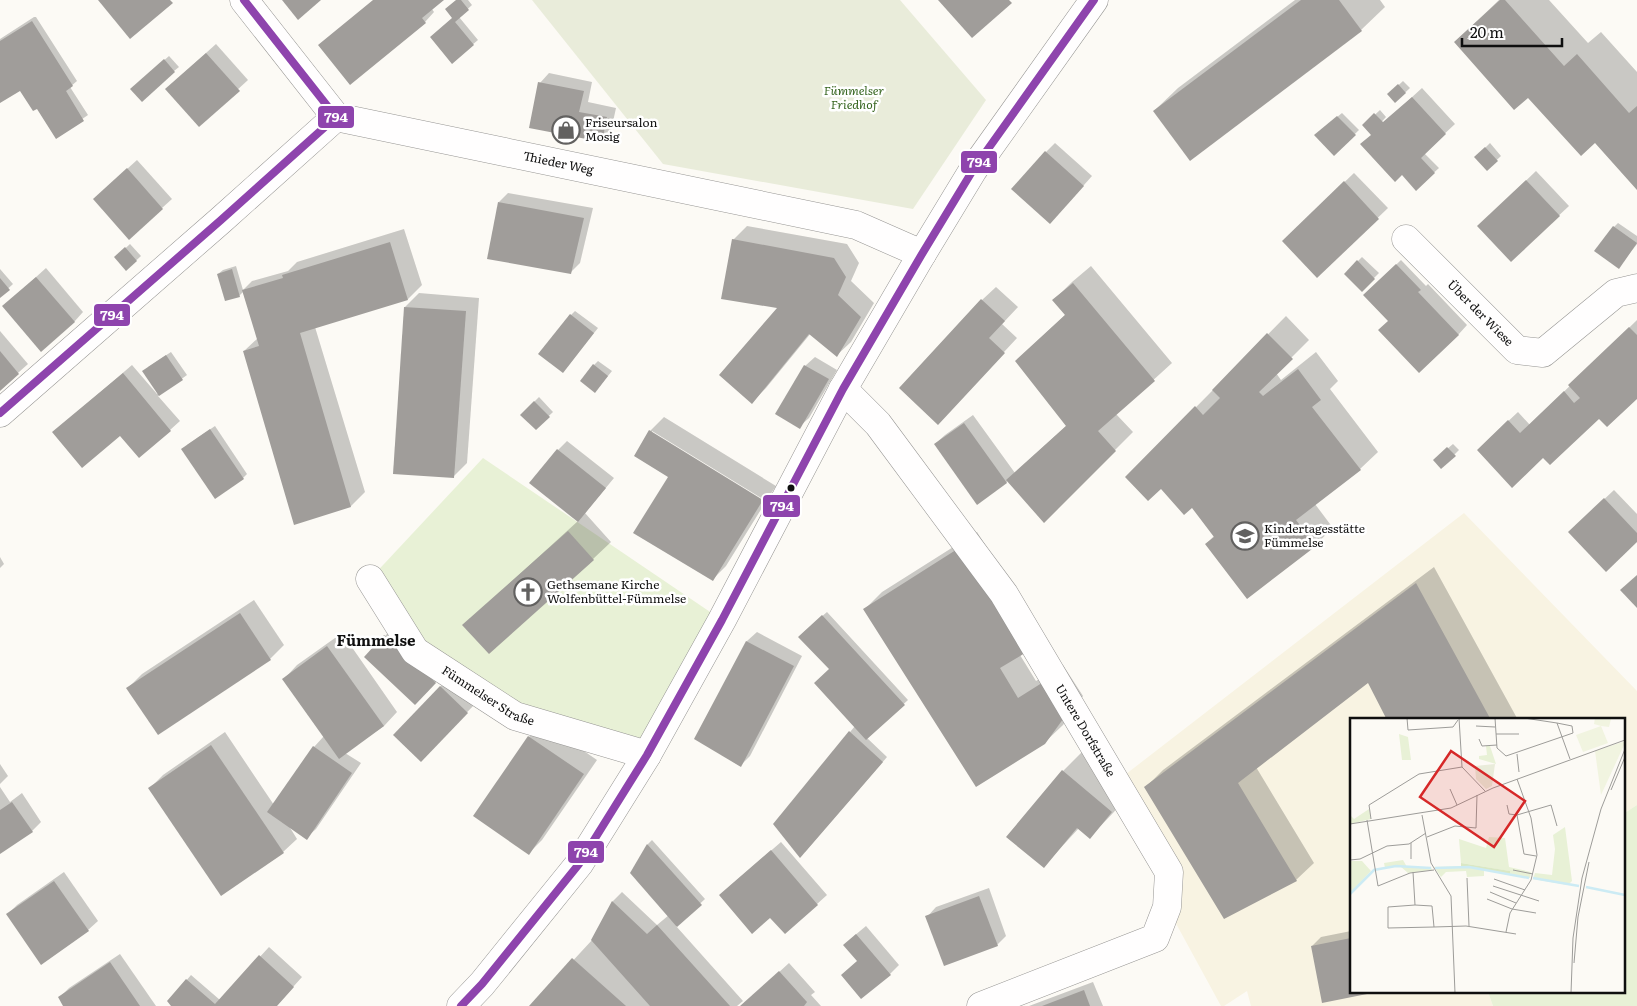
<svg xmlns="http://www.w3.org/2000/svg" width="1637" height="1006" font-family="Literata,serif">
	<rect width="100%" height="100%" fill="#fcfaf5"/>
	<polygon fill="#f8f3e2" points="1464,513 1637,691 1637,805 1623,814 1623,720 1351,720 1351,992 1488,992 1493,1006 1251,1006 1247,991 1224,1006 1221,1006 1167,907 1169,872 1117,781"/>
	<g fill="#e8f1d6">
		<polygon points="483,458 722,620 647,755 515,716 415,651 370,579"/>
		<polygon points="1637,805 1637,1006 1493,1006 1488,992 1623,992 1623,814"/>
	</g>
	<polygon fill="#e9ecda" points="532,0 900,0 986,100 913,209 663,164"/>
	<g fill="#0003">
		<polygon points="374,0 442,0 432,9 434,12 425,22"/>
		<polygon points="457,0 468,0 472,5 459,17 478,40 452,62 453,18"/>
		<polygon points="1295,0 1380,0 1385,7 1361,30 1154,111 1178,88"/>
		<polygon points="1499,0 1549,0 1588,43 1601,32 1637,72 1637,188 1595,141 1528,96 1455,42"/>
		<polygon points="34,17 36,17 77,81 70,87 88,115 56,137 37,107 20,89 0,102 0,39"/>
		<polygon points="216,44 248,80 199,125 176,80"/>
		<polygon points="169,56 179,67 174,71 136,85"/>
		<polygon points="549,73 592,82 588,102 616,108 611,131 602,141 540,83"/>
		<polygon points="1403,81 1410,88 1395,102 1389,94"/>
		<polygon points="1422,88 1455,124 1424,153 1439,168 1416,189 1364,125 1380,110 1386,117 1375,129 1376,130"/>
		<polygon points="1342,113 1359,130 1334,154 1320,131"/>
		<polygon points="1055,143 1092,176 1059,213 1046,152"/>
		<polygon points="1490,143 1501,156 1487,169 1476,157"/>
		<polygon points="137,160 172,199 162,208 104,190"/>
		<polygon points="1536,171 1569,206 1511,260 1488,217"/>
		<polygon points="1354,173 1388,208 1317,276 1283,241"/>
		<polygon points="508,193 593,208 580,263 571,272 499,202"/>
		<polygon points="1618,223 1637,236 1637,244 1619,267 1614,227"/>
		<polygon points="747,226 847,244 859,263 851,281 874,303 851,342 837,355 811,333 766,388 752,402 779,307 733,240"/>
		<polygon points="404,229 422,285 408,299 315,327 365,492 351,506 295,523 244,351 258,338 243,292 239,296 218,274 223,270 236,266 243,290 252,281 288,271 297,262"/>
		<polygon points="130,244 141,256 127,269 116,257"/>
		<polygon points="1362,257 1379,273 1362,290 1345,274"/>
		<polygon points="1401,260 1426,286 1428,284 1467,325 1458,335 1389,321 1365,295"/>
		<polygon points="1091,266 1172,363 1116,414 1133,432 1044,521 1008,480 1006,483 935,444 945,435 973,415 1015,473 1067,425 1016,361 1066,314 1054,300 1072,282"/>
		<polygon points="46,268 83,312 74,322 4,306"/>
		<polygon points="0,269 13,284 0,296"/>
		<polygon points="996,287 1018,307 1002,324 1017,338 951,409 982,300"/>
		<polygon points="419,293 479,298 467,463 453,477 405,307"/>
		<polygon points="575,311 598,328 567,367 571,315"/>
		<polygon points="1286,316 1309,340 1276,373 1281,380 1316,352 1338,381 1330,389 1378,452 1360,469 1315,504 1333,528 1315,545 1206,544 1215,535 1193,506 1161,487 1127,477"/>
		<polygon points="1637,320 1637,397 1599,417 1544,456 1488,440 1518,412 1530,425"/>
		<polygon points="0,331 28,364 0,389"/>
		<polygon points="171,352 187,375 158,396 180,421 170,430 120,434 54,432 132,365 157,394 159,393 148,367"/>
		<polygon points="815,357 837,370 809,418 799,427 805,366"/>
		<polygon points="598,361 612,371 599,387 594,365"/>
		<polygon points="539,397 553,412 536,428 522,414"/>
		<polygon points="664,417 776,486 766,501 652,431 652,434 765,503 726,566 712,580 650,431"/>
		<polygon points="215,426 247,474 243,478 187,445"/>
		<polygon points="567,441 614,478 585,513 611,542 593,559 464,625 578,521 558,450"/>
		<polygon points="1453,444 1459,450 1441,468 1434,460"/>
		<polygon points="1614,490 1637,514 1637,540 1579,523"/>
		<polygon points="977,532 1042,634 1020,655 1036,681 1063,665 1083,696 1063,725 1044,743 865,609 882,592"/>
		<polygon points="0,557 4,564 0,568"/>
		<polygon points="1434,567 1518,720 1389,720 1368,681 1256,767 1314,863 1296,880 1146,787 1163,770"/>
		<polygon points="254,600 284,645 270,659 128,688 142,674"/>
		<polygon points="827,612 908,700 867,738 887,757 805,852 775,824 855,726 830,669 804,632"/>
		<polygon points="394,627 444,673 425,694 385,636"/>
		<polygon points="757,632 802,656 750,756 740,766 695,738 747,641"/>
		<polygon points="342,633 397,712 384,726 345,753 361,763 316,829 306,838 289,826 297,839 283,852 149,789 163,775 225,732 274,805 314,747 324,736 284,679 297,665"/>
		<polygon points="450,678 476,703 421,760 440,687"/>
		<polygon points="543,723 597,760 542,840 529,853 474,816 529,737"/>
		<polygon points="1086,748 1135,788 1113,813 1090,837 1079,828 1044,866 1063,771"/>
		<polygon points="0,764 8,776 0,784"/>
		<polygon points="0,787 10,802 22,793 41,822 32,831 0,852"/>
		<polygon points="652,840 705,899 676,926 743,1001 737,1006 531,1006 593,939 613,901 622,892 657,925 669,915 632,873 648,844"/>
		<polygon points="781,842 827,895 785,933 770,916 730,886"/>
		<polygon points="64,872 98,921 88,930 41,963 8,914 17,905"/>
		<polygon points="989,888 1006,936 997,945 927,917 936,907"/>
		<polygon points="866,926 899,965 890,974 858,960 854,936"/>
		<polygon points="1351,931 1351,992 1372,992 1323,1002 1312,946 1321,937"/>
		<polygon points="269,947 302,977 276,1006 172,1006 169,1001 191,975 220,1000"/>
		<polygon points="120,954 156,1006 65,1006 59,998 69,988"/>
		<polygon points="789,963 815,992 811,995 821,1006 742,1006"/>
		<polygon points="1093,982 1103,1006 1029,1006"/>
	</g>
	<g fill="#a09d9a">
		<polygon points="98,0 170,0 173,3 130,39"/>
		<polygon points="282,0 321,0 298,20"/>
		<polygon points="373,0 444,0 422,18 426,23 350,85 318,45"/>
		<polygon points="456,0 461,0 469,10 455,22 474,45 452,64 430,37 452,18 445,9"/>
		<polygon points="938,0 1009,0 1012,3 972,38"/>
		<polygon points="1301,0 1339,0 1362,31 1190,161 1153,111"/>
		<polygon points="1500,0 1505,0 1564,66 1577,54 1629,113 1637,106 1637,190 1595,143 1581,156 1528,98 1514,110 1454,42"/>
		<polygon points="32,21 73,86 66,91 84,121 56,139 37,109 33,111 20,91 0,103 0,41"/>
		<polygon points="206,53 240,91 199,127 165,89"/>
		<polygon points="164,59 175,72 142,102 130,89"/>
		<polygon points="538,82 584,91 579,112 607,117 602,142 529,128"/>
		<polygon points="1398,84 1406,93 1395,103 1387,94"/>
		<polygon points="1412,97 1446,134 1421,158 1435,173 1416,191 1402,175 1395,182 1360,144 1371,135 1362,125 1374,113 1383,122"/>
		<polygon points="1337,116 1356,135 1334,156 1314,135"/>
		<polygon points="1485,147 1498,161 1487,171 1474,157"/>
		<polygon points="1045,151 1084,186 1050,224 1011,189"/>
		<polygon points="127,168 163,209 129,240 93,199"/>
		<polygon points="1526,180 1560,216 1511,262 1477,226"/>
		<polygon points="1344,181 1379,219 1317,278 1282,241"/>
		<polygon points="498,202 584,218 571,274 487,259"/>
		<polygon points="1613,226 1637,243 1619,269 1594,251"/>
		<polygon points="732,239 834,258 846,277 838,295 861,317 837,357 809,334 752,404 719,375 777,308 721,299"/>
		<polygon points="390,242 408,300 300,333 351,507 294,525 243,351 259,346 242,290 283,278 282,275"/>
		<polygon points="125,247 137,261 126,271 114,257"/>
		<polygon points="1357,260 1375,279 1362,292 1344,274"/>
		<polygon points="1396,264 1421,290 1418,292 1459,335 1419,373 1378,330 1388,321 1363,295"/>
		<polygon points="232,269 240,297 225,301 217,274"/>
		<polygon points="36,277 75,322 41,352 2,306"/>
		<polygon points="0,278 10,290 0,298"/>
		<polygon points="1073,283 1155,381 1098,431 1116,451 1044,523 1006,480 1066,426 1015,361 1065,315 1052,300"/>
		<polygon points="981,299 1005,321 989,338 1005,353 938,425 899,388"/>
		<polygon points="404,307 466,311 454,478 393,474"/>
		<polygon points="570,314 594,333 563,373 538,354"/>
		<polygon points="1629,327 1637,335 1637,399 1607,427 1599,419 1550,465 1543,458 1512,488 1477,450 1508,420 1520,433 1564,391 1574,403 1580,398 1568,385"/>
		<polygon points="1267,333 1293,359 1259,392 1263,396 1298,369 1321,400 1312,407 1361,470 1296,520 1316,546 1247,599 1205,544 1214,537 1192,508 1184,515 1161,489 1148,501 1125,477 1195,406 1203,415 1220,398 1212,390"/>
		<polygon points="0,351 19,374 0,391"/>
		<polygon points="166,355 183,380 159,396 142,371"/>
		<polygon points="593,364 608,376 595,393 580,381"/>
		<polygon points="804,365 829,379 800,429 775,414"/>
		<polygon points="123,373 171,431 139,458 120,436 82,468 52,432"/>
		<polygon points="534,401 550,417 536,430 520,415"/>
		<polygon points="964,423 1007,483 977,505 934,444"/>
		<polygon points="210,429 244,479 215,499 181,449"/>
		<polygon points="649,430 763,500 713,581 633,533 668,477 634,456"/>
		<polygon points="1447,447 1456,456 1441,469 1433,460"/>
		<polygon points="557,449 606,488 578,522 529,483"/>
		<polygon points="1604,498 1637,533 1637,542 1606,572 1568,532"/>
		<polygon points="568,531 594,560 489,654 462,625"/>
		<polygon points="959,548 1025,653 1000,668 1018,698 1045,681 1066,715 1045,744 976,787 863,609"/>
		<polygon points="1637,575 1637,608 1620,590"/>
		<polygon points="1416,583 1491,720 1387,720 1368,683 1238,783 1297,881 1224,919 1144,787"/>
		<polygon points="240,613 271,660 158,735 126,688"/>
		<polygon points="822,615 905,705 866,740 814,683 829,669 798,637"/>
		<polygon points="384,635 436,683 415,705 364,657"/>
		<polygon points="746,641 794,666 741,767 694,739"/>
		<polygon points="327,646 384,726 339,759 282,679"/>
		<polygon points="440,686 468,713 421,762 393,735"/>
		<polygon points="849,731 883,762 800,858 773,824"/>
		<polygon points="528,736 584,774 529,855 473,816"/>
		<polygon points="211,745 284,853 221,896 148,788"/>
		<polygon points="313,746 352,773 307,840 267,812"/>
		<polygon points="1062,770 1112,812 1090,839 1077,828 1044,868 1006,837"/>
		<polygon points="12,802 33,832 0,854 0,810"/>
		<polygon points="647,844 702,905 677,927 630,873"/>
		<polygon points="771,850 818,905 785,934 770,918 752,934 719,895"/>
		<polygon points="54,881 89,931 41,965 6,914"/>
		<polygon points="979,896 998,946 944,966 925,916"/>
		<polygon points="612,901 647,934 657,925 730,1006 650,1006 591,940"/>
		<polygon points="856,934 891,975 861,999 841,975 857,961 843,945"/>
		<polygon points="1351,938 1351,992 1372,993 1322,1003 1311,946"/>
		<polygon points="259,955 294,987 277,1006 171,1006 167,1001 186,979 215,1004"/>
		<polygon points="572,958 626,1006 529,1006"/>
		<polygon points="110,962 140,1006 63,1006 58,997"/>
		<polygon points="779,971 807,1002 804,1006 740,1006"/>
		<polygon points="1084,990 1090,1006 1042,1006"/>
	</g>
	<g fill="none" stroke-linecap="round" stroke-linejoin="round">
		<g stroke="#969593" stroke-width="29">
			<g id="minor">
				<path id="s1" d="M244,0L336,117L856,225L922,254"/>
				<path id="s2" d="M1406,239L1517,350L1543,353L1616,293L1637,288"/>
				<path id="s3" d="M843,389L878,424L1004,594L1169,872L1167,907L1155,938L981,1006"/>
				<polyline points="0,413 221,220 336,117"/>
				<path id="s4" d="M370,579L415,651L515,716L647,755"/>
				<polyline points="461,1006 482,984 579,864 647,755 722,620 843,389 922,254 973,170 1094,0"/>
			</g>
		</g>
		<use href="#minor" stroke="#fffefe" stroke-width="28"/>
		<g stroke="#fff" stroke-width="11">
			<g id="bus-1">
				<polyline points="0,413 221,220 336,117 244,0"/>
				<polyline points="461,1006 482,984 579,864 647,755 722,620 843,389 922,254 973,170 1094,0"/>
			</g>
		</g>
		<use href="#bus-1" stroke="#8e44ad" stroke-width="8"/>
	</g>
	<defs>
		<g id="shop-ring" transform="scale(1.4375)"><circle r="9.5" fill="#fff" stroke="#626160" stroke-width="1.5"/><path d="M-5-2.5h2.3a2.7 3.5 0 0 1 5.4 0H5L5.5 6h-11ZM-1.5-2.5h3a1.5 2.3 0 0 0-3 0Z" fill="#626160"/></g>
		<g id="school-ring" transform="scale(1.4375)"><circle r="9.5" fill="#fff" stroke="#626160" stroke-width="1.5"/><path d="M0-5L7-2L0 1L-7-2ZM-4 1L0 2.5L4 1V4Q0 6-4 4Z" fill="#626160"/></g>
		<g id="church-ring" transform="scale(1.4375)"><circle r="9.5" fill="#fff" stroke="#626160" stroke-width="1.5"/><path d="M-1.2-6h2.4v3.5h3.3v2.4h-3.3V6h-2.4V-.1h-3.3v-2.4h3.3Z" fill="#626160"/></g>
	</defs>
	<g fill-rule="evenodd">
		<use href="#shop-ring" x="566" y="130"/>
		<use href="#school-ring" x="1245" y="536"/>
		<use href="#church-ring" x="528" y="592"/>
	</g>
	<circle fill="#0f0f0f" stroke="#fff" stroke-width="2" cx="791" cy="488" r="4.5"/>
	<g text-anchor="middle" stroke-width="5" stroke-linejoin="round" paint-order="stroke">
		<g font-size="12" font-style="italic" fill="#376621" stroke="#fff">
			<text x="854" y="95">Fümmelser<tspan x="854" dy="14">Friedhof</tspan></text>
		</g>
		<g font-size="12" fill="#0f0f0f" stroke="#fff" text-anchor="start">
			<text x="585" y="127">Friseursalon<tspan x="585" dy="14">Mosig</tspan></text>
			<text x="1264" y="533">Kindertagesstätte<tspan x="1264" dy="14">Fümmelse</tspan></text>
			<text x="547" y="589">Gethsemane Kirche<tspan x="547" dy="14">Wolfenbüttel-Fümmelse</tspan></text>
		</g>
		<g font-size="12" fill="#0f0f0f" stroke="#fff">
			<text dy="4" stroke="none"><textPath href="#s1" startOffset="376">Thieder Weg</textPath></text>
			<text dy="4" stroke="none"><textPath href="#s2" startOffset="105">Über der Wiese</textPath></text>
			<text dy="4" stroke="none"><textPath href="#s4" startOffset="171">Fümmelser Straße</textPath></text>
			<text dy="4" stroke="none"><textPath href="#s3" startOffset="420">Untere Dorfstraße</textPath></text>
		</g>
		<g font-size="15" font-weight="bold" fill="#0f0f0f" stroke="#fff">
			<text x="376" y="646">Fümmelse</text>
		</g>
	</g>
	<g transform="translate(1350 718)">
		<rect width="275" height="275" fill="#fcfaf5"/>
		<path d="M49,16L58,19L61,42H52ZM136,28H140L146,46L129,41V38L137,37ZM19,91L21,101L0,106V97L4,101ZM215,109L222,163L218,167L183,161L185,155L202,157L205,131L203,117ZM139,119L155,120L159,149L181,154L180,160L160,157L159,153L111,145L109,121L136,130ZM53,142L57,149H81L82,152L58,155L50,148L35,150L34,145ZM0,143H12L21,153L0,175ZM115,148L134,152V158L117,159L116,153L96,154L91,159L84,149Z" fill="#e8f1d6"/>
		<path d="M111,145L160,153V157L111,148Z" fill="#dae8c4"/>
		<path d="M145,46L142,68L136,71L126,61L125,48Z" fill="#e9ecda"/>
		<path d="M245,0L261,1L259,9L251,8L258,25L233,34L226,17L251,8L244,6ZM275,23V25L251,77L245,33Z" fill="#f1f4e0"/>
		<path fill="none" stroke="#ccebf4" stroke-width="2.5" d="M85,150L119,149L179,160M183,160L229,168M236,169L275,177M0,176L24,152L46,148L81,150"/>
		<path fill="none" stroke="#9d9c99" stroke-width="1" d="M57,0L58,12L103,9L108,2M109,0L112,49L135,73M145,0L147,30L156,38L223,15L222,8L207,5M174,0L207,5L220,41M126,8L145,9M146,16H169M129,21L132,28L147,27M167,36L169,54M100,71L107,87M261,72L275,39M157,87L159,96L167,97M72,97L81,145L101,178L105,275M21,101L19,87L69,56L112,49M17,102L28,168L60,155L84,152M0,106L101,90L143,70L275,22M77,119L105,108L126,110L127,77M186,138L174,136L167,97L201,87L207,108M61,141V125M0,142L10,141L37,128L59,126L76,115M163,152L183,156M63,154L65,187L82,188L84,209L116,208L166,216M117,160L119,208M144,161L175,172M143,168L189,183M140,174L166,185M137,181L162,191L186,195M65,187L38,189V210L84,209M156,214L160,195L181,162L187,137L181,100L167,61M224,245L228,199L239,144M221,275L223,220L232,160L251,91L275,31"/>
		<path fill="#d62828" fill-opacity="0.15" stroke="#d62828" stroke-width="2.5" d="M101,33L175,83L144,129L70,79Z"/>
		<rect width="275" height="275" fill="none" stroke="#0f0f0f" stroke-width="2.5"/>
	</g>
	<g stroke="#fff" stroke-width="2">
		<rect x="317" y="105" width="38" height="24" rx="5" fill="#8e44ad"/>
		<rect x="960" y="150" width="38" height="24" rx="5" fill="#8e44ad"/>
		<rect x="93" y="303" width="38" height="24" rx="5" fill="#8e44ad"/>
		<rect x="762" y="494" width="39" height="24" rx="5" fill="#8e44ad"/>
		<rect x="567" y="840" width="38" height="24" rx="5" fill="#8e44ad"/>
	</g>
	<g font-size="14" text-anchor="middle" font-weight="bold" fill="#fff">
		<text x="336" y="122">794</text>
		<text x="979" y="167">794</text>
		<text x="112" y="320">794</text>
		<text x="782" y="511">794</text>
		<text x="586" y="857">794</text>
	</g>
	<path d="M1462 38v8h100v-8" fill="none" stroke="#0f0f0f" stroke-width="2.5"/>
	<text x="1470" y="38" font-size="15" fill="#0f0f0f" stroke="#ffffff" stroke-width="4" paint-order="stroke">20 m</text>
</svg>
